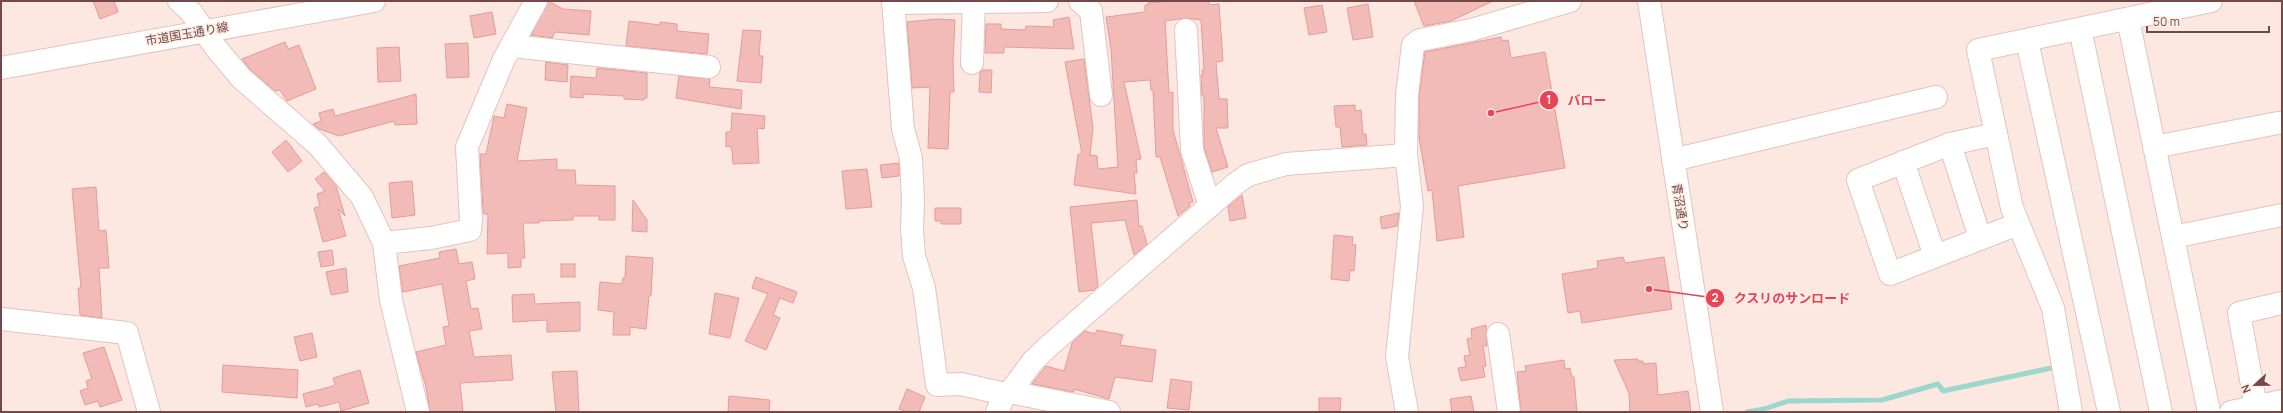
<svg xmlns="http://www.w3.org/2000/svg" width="2283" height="413" font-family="Manrope,'Noto Sans JP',sans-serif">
	<rect width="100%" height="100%" fill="#fce8e0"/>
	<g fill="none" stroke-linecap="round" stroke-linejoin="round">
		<polyline stroke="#9bd7cc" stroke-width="5" points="1747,412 1764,409 1788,401 1882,400 1938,384 1943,391 2056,367 2056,369"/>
	</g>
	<g fill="#f2bbb7" stroke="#e59b98">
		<polygon points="93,1 114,1 118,12 100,19"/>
		<polygon points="548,1 563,9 591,11 589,35 555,32 552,38 531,35"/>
		<polygon points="1167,1 1209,1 1209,5 1219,4 1223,61 1216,62 1219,99 1227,99 1228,128 1216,128 1228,167 1212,172 1204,148 1204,96 1202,96 1201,75 1203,75 1202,70 1204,70 1201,20 1186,18 1165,21 1169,93 1173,92 1173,130 1193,202 1189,203 1190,206 1178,216 1160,157 1156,157 1153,90 1151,90 1150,80 1124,82 1141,159 1136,160 1137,173 1134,173 1136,194 1074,185 1078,154 1082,154 1065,62 1084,59 1093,128 1090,155 1097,156 1098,169 1118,167 1111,49 1106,17 1145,12 1145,5 1148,5 1148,3"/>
		<polygon points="1414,1 1493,1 1451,21 1424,26"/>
		<polygon points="1368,4 1373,37 1353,40 1347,8"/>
		<polygon points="1322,5 1327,32 1309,35 1304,8"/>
		<polygon points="492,12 496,34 474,38 470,16"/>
		<polygon points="1069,17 1074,49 1004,47 1004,53 985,53 986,24 1001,24 1001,29 1025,30 1026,26 1054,27 1053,20"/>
		<polygon points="937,19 955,20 953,61 954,92 950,92 948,149 928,148 930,87 912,88 907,22"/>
		<polygon points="629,21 660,25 660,22 677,24 677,31 709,34 707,54 626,46"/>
		<polygon points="743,30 761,31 759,56 763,56 761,83 737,81"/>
		<polygon points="1501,37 1502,41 1508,40 1511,58 1545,52 1565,168 1458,186 1464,237 1437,241 1432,190 1428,191 1419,137 1419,96 1425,52"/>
		<polygon points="285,42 288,49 299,45 316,89 287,101 280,90 275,91 250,69 242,59"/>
		<polygon points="468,43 469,77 447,78 445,44"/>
		<polygon points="399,47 401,81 378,82 377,48"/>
		<polygon points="546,62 568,65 567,82 545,80"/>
		<polygon points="597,68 647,73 647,98 644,98 644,100 624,99 624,96 584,94 583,98 570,97 571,76 596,78"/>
		<polygon points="983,70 992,70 991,93 979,92 980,72"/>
		<polygon points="679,76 710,79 709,87 742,90 741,109 676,98"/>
		<polygon points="416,94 417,124 395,125 394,121 339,136 319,129 313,124 321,121 319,113 333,109 335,116"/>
		<polygon points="507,104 527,108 517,161 557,159 557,170 575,170 576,185 615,186 615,220 599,220 599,216 573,216 573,220 539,221 539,223 523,223 525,258 521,258 521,267 508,268 508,253 487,254 488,214 484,214 483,209 480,154 486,154 494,116 504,118"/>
		<polygon points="1355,105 1355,111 1361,110 1363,134 1366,134 1367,145 1342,147 1340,127 1336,127 1334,106"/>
		<polygon points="732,113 765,116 764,129 757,128 759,163 733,164 732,151 730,146 726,147 726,132 731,132"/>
		<polygon points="286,140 302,161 288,172 272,152"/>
		<polygon points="899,163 899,176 882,178 880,165"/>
		<polygon points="867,169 872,207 846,209 842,171"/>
		<polygon points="324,172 336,186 345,216 338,209 346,236 323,242 314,208 320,206 317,194 325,191 315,179"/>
		<polygon points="412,181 415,215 392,218 389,183"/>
		<polygon points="96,187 99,231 106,230 109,268 99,268 102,318 80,315 78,288 81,288 72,189"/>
		<polygon points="1242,195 1246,218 1230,221 1228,207"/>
		<polygon points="633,200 647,220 647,232 632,231"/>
		<polygon points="1137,200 1139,226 1142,226 1147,244 1134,255 1125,220 1091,223 1098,286 1094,290 1079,292 1070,207"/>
		<polygon points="935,208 961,208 961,224 941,224 941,221 935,221"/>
		<polygon points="1399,213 1397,226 1382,229 1380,217"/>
		<polygon points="1334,235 1353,237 1352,244 1356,245 1354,271 1350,270 1349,281 1331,279"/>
		<polygon points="456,249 459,264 472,262 475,279 466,281 471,309 478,308 482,329 469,331 474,357 511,355 513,380 460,383 463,412 430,412 426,387 416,352 446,345 443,327 449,326 442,284 403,292 399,266 440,258 439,252"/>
		<polygon points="332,250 334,265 321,267 318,252"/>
		<polygon points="626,256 653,258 651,296 649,296 646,329 630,327 630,335 613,335 614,312 598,310 600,282 622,284 623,278 625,278"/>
		<polygon points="1623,257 1625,263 1664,257 1672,309 1582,323 1580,311 1568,313 1562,274 1598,268 1597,261"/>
		<rect x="561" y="264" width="14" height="13"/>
		<polygon points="346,268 348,292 331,295 326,272"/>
		<polygon points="756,277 797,292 793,303 780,298 773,315 780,318 766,350 745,341 768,294 752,288"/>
		<polygon points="715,293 739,298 730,338 709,334"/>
		<polygon points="534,294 535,304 580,302 580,331 547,332 547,320 513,322 512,295"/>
		<polygon points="1486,325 1487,346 1483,346 1486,366 1483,367 1485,377 1461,381 1458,368 1466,367 1464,356 1470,355 1467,339 1472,338 1471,329"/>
		<polygon points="1097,330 1123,335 1120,345 1156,350 1152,382 1115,377 1109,399 1074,389 1074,392 1032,384 1046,366 1064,371 1072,343 1085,331 1095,334"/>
		<polygon points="312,333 317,357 300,361 294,337"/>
		<polygon points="104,347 122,400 100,407 98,401 85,405 80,391 88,388 86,381 92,379 83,353"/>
		<polygon points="1638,359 1638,361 1643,361 1643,364 1656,363 1658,395 1688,391 1691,412 1630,412 1629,393 1614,360"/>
		<polygon points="1564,360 1565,369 1570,368 1572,377 1574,377 1577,412 1521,412 1517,372 1526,371 1525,366"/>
		<polygon points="223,365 298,370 297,398 222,392"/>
		<polygon points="360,370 369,403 341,411 339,402 319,407 318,404 306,407 303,394 333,386 335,384 333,378"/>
		<polygon points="577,371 579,412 556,412 552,372"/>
		<polygon points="1171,379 1192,382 1189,410 1167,408"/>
		<polygon points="907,389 925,397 919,412 908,412 899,409"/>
		<polygon points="729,396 770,400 769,412 728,412"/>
		<polygon points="1471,396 1474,412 1452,412 1450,399"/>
		<polygon points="1319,398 1341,398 1340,412 1319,412"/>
	</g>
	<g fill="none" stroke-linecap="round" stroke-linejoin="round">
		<g stroke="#e2c3bf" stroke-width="24">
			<g id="minor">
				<polyline points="179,1 191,12 216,48 241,78 318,145 362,197 384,243 391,300 418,412"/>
				<polyline points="893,1 903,129 911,158 913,200 912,229 914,256 924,288 937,385 961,384 1005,394"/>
				<polyline points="1080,1 1091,11 1101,95"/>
				<polyline points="1649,1 1712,412"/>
				<polyline points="894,3 1047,1"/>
				<polyline points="2128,19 2209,412"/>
				<polyline points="2080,29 2161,412"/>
				<polyline points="1186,30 1192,150 1210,206"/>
				<polyline points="2027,41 2109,412"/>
				<polyline points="512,46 709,67"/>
				<polyline points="972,63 974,2"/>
				<polyline points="1,68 374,1"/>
				<polyline points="1996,134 1950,144 1858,180 1890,274 2018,224"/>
				<polyline points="1950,144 1980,238"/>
				<polyline points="2154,147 2278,123"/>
				<polyline points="1673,160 1936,97"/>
				<polyline points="1903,162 1935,256"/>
				<polyline points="2173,237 2282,215"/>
				<polyline points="384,243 431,238 470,230 471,221 467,147 504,59 536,1"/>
				<polyline points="1,319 127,333 149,412"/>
				<polyline points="1498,334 1509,412"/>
				<polyline points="1010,392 1109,412"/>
				<polyline points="2256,407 2239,313 2282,303"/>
				<polyline points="997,412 1005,394 1010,392 1033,361 1051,344 1235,184 1248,175 1286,164 1406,155"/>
				<polyline points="1407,412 1397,357 1412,206 1406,155 1407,95 1413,45 1420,40 1471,30 1570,1"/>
				<polyline points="2071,412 2053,308 2012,208 1978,50 2211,1"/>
				<polyline points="2231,412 2282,401"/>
			</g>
		</g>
		<use href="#minor" stroke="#fff" stroke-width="22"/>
	</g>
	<g text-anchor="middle" stroke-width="3" stroke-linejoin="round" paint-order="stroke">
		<g font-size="12" fill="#734847" stroke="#ffede6">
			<text transform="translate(187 34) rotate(-10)" y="4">市道国玉通り線</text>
			<text transform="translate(1680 207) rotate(81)" y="4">青沼通り</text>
		</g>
	</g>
	<path fill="none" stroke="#e94356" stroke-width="1.5" d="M1491 113L1549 100M1649 289L1715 298"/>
	<g fill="#e94356" stroke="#ffede6" stroke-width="1.5">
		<circle cx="1491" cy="113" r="4"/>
		<circle cx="1649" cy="289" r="4"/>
		<circle cx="1549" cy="100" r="10"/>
		<circle cx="1715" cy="298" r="10"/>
	</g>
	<g font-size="12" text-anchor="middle" font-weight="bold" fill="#fff">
		<text x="1549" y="104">1</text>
		<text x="1715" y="302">2</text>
	</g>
	<g font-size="13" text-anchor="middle" font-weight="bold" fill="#e94356" stroke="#ffede6" stroke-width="3" stroke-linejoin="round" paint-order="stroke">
		<text x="1587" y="105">バロー</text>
		<text x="1792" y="303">クスリのサンロード</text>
	</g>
	<rect width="2283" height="413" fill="none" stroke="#734847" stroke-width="4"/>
	<g transform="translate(2255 385) rotate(248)" stroke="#ffede6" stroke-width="3" paint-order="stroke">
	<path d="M0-3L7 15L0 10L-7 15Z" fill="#734847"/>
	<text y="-6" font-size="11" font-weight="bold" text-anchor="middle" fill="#734847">N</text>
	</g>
	<path d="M2147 26v6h122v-6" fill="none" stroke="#734847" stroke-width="2"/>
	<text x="2153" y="26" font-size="12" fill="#734847" stroke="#ffede6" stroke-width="3" paint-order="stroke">50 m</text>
</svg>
